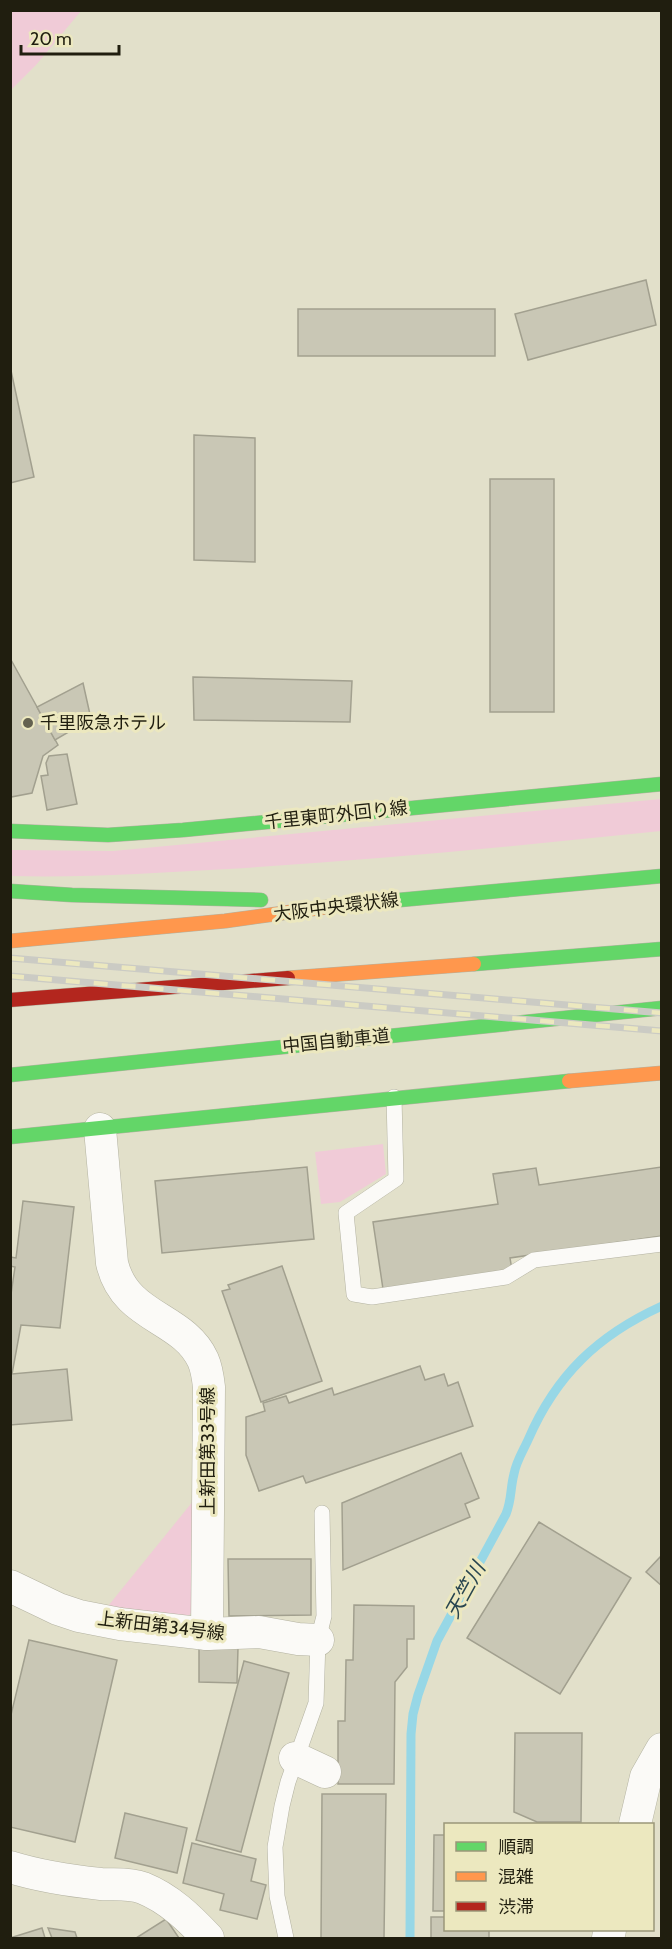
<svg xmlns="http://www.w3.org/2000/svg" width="672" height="1949" font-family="Cabin,'Noto Sans JP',sans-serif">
	<rect width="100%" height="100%" fill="#e2e0ca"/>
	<g fill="#f0cbd7">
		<polygon points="11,10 81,11 36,65 11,90"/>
		<path d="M661,799V831C517,846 373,860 228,869C155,873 83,878 11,876V850L113,851Z"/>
		<polygon points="383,1144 386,1174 340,1202 321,1204 315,1152"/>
		<polygon points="194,1500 192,1612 183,1622 104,1611"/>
	</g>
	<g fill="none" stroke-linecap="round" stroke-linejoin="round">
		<path stroke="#97d7e6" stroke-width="9" d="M410,1938L411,1734L413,1714L418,1695L437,1641L506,1514C512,1499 510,1489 514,1474C516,1462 523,1451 528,1440C556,1375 598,1335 662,1306"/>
	</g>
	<g fill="#c9c7b5" stroke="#a2a08f" stroke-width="1.5">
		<polygon points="646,280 656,325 528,360 515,314"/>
		<rect x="298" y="309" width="197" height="47"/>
		<polygon points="10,366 34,477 10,483"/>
		<polygon points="194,435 255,438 255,562 194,560"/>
		<rect x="490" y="479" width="64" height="233"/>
		<polygon points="10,658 58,745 43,756 32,793 11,797"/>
		<polygon points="193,677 352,681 350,722 194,720"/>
		<polygon points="83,683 91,719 55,740 37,707"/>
		<polygon points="67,754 77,804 47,810 41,776 48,775 46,763 49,756"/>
		<polygon points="307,1167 314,1239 162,1253 155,1181"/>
		<polygon points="661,1167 662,1236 510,1258 512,1270 383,1289 373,1222 498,1204 493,1174 536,1168 539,1185"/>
		<polygon points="23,1201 74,1207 60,1328 21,1325 12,1374 67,1369 72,1420 10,1425 10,1301 15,1267 10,1266 10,1257 16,1258"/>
		<polygon points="282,1266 322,1381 261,1402 222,1291 230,1289 228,1285"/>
		<polygon points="420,1366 425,1380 444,1374 448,1386 458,1382 473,1426 306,1483 303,1476 259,1491 246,1455 246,1417 265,1411 263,1403 286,1396 289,1403 332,1388 334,1395"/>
		<polygon points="461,1453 479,1498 465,1504 470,1517 343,1570 342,1503"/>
		<polygon points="539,1522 631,1578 560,1694 467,1638"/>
		<polygon points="662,1555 662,1586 646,1572"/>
		<polygon points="228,1559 311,1559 311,1615 229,1616"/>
		<polygon points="354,1605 414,1606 414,1639 407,1639 407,1667 395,1682 394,1784 338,1784 338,1721 345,1721 346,1660 353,1660"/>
		<polygon points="29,1640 117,1660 75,1842 10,1827 10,1719"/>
		<polygon points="199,1648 238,1648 237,1683 199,1682"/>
		<polygon points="244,1661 289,1673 241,1852 196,1840"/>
		<polygon points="515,1733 582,1733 581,1822 537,1822 514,1812"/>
		<polygon points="322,1794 386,1794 384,1938 321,1938"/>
		<polygon points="125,1813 187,1828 177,1873 115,1858"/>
		<polygon points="434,1835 446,1835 446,1911 433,1911"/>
		<polygon points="192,1843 256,1859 251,1881 266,1885 257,1919 220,1910 224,1894 183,1883"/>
		<polygon points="431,1917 446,1917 446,1930 489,1930 489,1938 431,1938"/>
		<polygon points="166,1919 179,1938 136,1938"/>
		<polygon points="42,1928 45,1938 10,1938"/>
		<polygon points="48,1928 75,1932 77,1938 52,1938"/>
	</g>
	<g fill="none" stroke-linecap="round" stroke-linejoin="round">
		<g stroke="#b3b2a1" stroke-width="16">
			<g id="lane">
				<polyline points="394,1097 396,1179 346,1213 354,1294 372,1297 506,1277 534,1260 662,1244"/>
				<polyline points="286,1938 277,1896 275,1847 282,1806 288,1782 316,1703 318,1640 324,1616 322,1513"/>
			</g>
		</g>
		<g stroke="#b3b2a1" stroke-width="33">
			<g id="street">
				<path d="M100,1129L112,1263C125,1319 183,1316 203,1360C207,1369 208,1378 209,1387L207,1634"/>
				<polyline points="10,1586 58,1609 79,1616 120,1624 207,1634 259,1632 298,1639 318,1640"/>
				<polyline points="295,1758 325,1772"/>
				<polyline points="635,1824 646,1777 662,1749"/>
				<path d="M10,1867C39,1876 72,1881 101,1884C115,1885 129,1883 143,1888C170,1899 189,1918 208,1938"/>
				<polyline points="608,1938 610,1930"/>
			</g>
		</g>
		<g stroke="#b3b2a1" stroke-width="15">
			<g id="fast">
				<polyline points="10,831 108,835 183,830 662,784"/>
				<polyline points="10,891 72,895 261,900"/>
				<polyline points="334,906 662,876"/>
				<polyline points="474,964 662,949"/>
				<polyline points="10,1075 662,1008"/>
				<polyline points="10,1137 569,1081"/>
			</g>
		</g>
		<g stroke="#b3b2a1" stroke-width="15">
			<g id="slow">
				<polyline points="10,941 225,921 334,906"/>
				<polyline points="288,978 474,964"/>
				<polyline points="569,1081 662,1073"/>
			</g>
		</g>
		<g stroke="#b3b2a1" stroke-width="15">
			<polyline id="jam" points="10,1000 288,978"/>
		</g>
		<use href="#lane" stroke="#fbfaf7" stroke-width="15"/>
		<use href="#street" stroke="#fbfaf7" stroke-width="32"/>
		<use href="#fast" stroke="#63d668" stroke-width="14"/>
		<use href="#slow" stroke="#ff974d" stroke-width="14"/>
		<use href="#jam" stroke="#b3261e" stroke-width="14"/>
		<g stroke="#cbcbc4" stroke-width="7">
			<g id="rail">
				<polyline points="10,958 662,1013"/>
				<polyline points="10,976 662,1031"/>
			</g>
		</g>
		<use href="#rail" stroke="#ece8bf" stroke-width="4.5" stroke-dasharray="14" stroke-linecap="butt"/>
	</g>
	<circle fill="#646250" stroke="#ece8bf" stroke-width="2" cx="28" cy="723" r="6"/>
	<g text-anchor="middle" stroke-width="6" stroke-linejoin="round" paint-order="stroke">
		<g font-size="18" fill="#201e0f" stroke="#ece8bf" text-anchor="start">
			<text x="40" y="729">千里阪急ホテル</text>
		</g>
		<g font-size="18" fill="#201e0f" stroke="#ece8bf">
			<text transform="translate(336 815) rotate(-6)" y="6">千里東町外回り線</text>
			<text transform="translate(336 907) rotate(-7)" y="6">大阪中央環状線</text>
			<text transform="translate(336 1041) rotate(-6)" y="6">中国自動車道</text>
			<text transform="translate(208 1451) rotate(-90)" y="6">上新田第33号線</text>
			<text transform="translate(161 1626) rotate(7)" y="6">上新田第34号線</text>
		</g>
		<g font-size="20" font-style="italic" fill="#28454f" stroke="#ece8bf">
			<text transform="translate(465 1590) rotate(-61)" y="7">天竺川</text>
		</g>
	</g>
	<rect width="672" height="1949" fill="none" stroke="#201e0f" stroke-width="24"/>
	<rect x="444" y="1823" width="210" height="108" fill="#ece8bf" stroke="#9a9779" stroke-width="1.5"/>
	<rect x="456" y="1842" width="30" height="9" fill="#63d668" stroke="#9a9779" stroke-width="1.5"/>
	<text x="498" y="1853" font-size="18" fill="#201e0f">順調</text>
	<rect x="456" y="1872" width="30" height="9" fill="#ff974d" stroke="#9a9779" stroke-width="1.5"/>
	<text x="498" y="1883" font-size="18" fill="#201e0f">混雑</text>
	<rect x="456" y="1902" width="30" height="9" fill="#b3261e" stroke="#9a9779" stroke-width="1.5"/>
	<text x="498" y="1913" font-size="18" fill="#201e0f">渋滞</text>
	<path d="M21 45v9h98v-9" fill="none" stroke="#201e0f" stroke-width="3"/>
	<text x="30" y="45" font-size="18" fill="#201e0f" stroke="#ece8bf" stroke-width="4.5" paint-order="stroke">20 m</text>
</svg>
